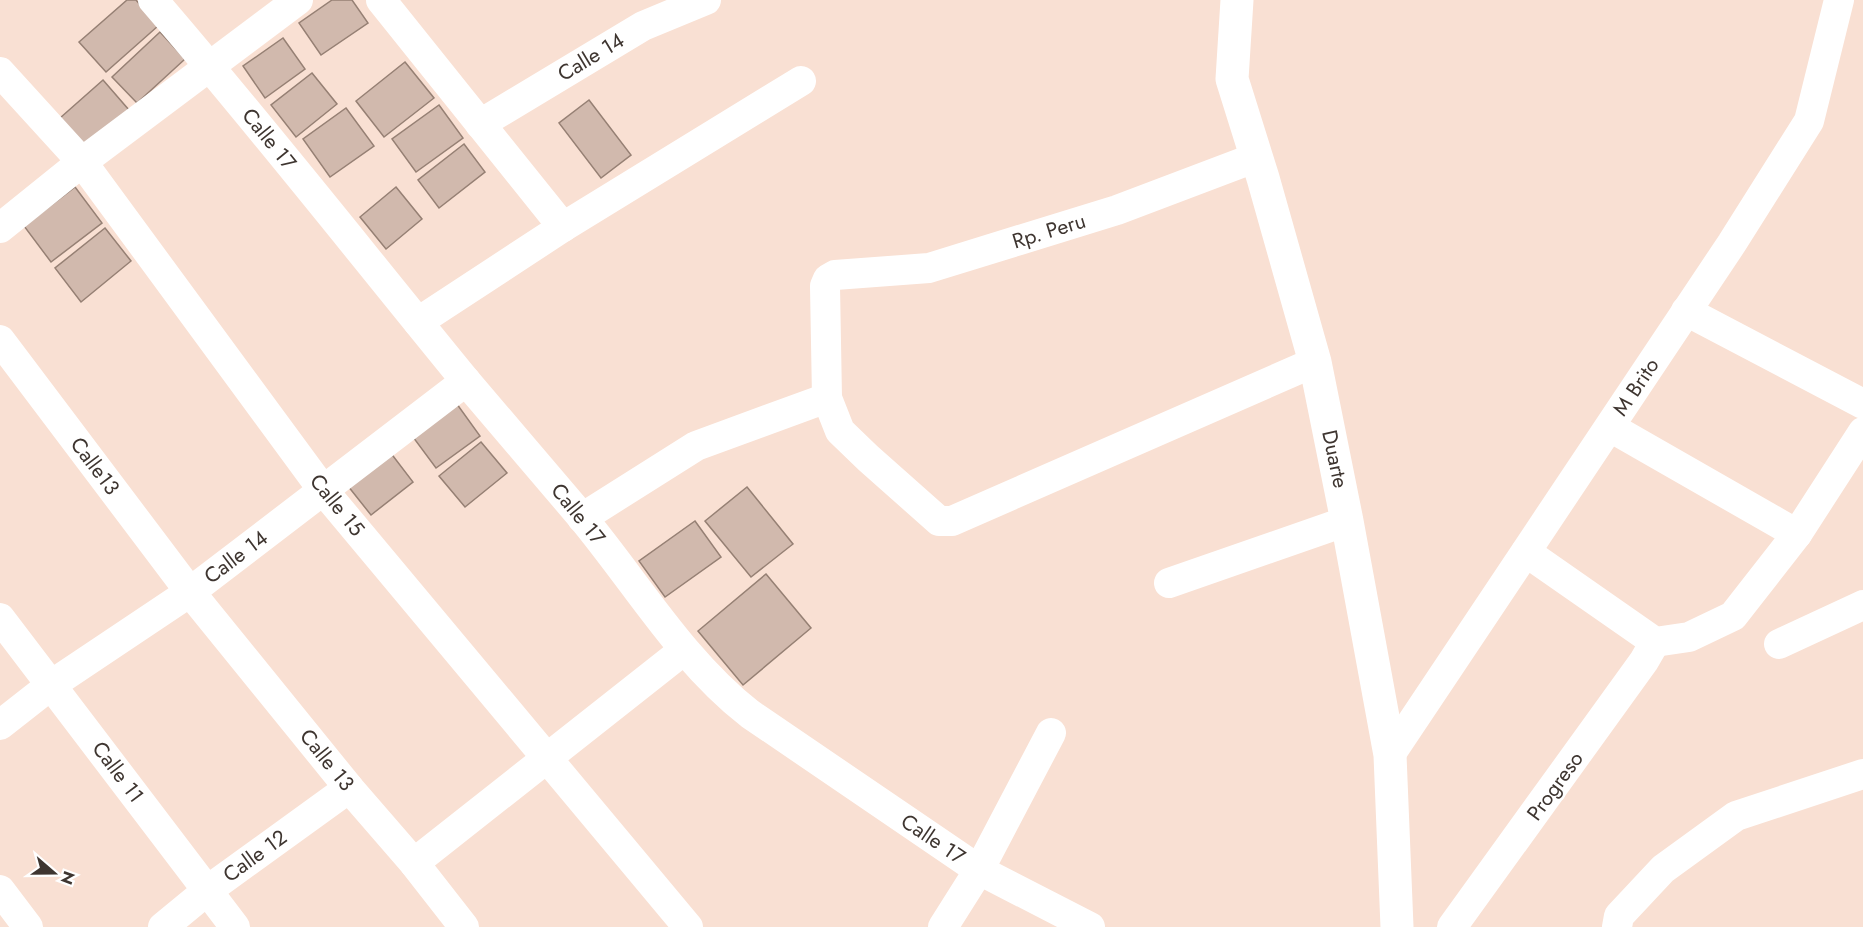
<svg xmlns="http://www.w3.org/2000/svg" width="1863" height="927" font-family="Jost,sans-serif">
	<rect width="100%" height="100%" fill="#f9e0d3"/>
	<g fill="#d1b9ad" stroke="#968074" stroke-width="1.5">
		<polygon points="127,0 136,0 158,26 106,72 79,42"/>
		<polygon points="332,0 352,0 368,23 321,55 299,23"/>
		<polygon points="160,32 185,59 137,103 112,77"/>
		<polygon points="283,38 305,69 265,98 243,66"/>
		<polygon points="405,62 434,98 384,137 356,101"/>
		<polygon points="312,73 337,104 296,137 271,105"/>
		<polygon points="103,80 129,110 86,148 60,118"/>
		<polygon points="589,100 631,155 601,178 559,123"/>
		<polygon points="439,105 463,138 416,172 392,139"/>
		<polygon points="346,108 374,146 330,177 303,139"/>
		<polygon points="464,144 485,172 439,208 418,180"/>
		<polygon points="75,187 102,223 51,262 24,226"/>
		<polygon points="396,187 422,219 386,249 360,217"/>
		<polygon points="105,228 131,261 81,302 55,268"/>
		<polygon points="454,400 480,436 436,468 410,433"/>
		<polygon points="481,442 507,473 465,507 439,476"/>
		<polygon points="390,452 413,482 371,515 348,486"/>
		<polygon points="747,487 793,544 751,577 705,521"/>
		<polygon points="695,521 721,557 665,597 639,561"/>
		<polygon points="766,574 811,628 743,685 698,631"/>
	</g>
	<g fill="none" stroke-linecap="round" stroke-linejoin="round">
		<g stroke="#fff" stroke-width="30">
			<path d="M153,0C260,124 361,253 465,380C503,425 542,470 580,515C636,582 681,660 750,714L979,870L1090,927"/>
			<polyline points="381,0 563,227"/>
			<polyline points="0,72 82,162 323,490 688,927"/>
			<polyline points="480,124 643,26 706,0"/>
			<polyline points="1257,157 1117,210 929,268 835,275 828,279 825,286 827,398 840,431 868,458 939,521 952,521 1315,362"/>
			<polyline points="0,228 82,162 298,0"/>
			<polyline points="1686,311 1863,404"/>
			<polyline points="418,322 563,227 801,81"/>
			<polyline points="0,340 190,592 349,788 414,863 464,927"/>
			<polyline points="1610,427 1797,534"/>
			<polyline points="582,518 696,446 827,398"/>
			<polyline points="1526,552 1655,642 1689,637 1733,616 1797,534 1863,432"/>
			<polyline points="1169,583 1347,521"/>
			<polyline points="0,618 235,927"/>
			<polyline points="1779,644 1863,605"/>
			<polyline points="0,725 51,685 190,592 466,381"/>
			<polyline points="1390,755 1732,243 1809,121 1839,0"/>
			<polyline points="414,863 684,650"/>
			<polyline points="0,890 28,927"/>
			<polyline points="163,927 208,890 349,788"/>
			<polyline points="943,927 979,870 1051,733"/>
			<polyline points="1452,927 1644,661 1655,642"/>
			<polyline points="1617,927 1619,916 1663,869 1736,816 1863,774"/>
		</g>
		<polyline stroke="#fff" stroke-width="33" points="1237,0 1232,79 1263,178 1315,362 1347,521 1390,755 1397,927"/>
	</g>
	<g text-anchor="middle" stroke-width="5" stroke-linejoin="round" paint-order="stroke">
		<g font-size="21" fill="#3e3530" stroke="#fff">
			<text transform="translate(591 57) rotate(-31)" y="7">Calle 14</text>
			<text transform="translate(269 139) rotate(51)" y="7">Calle 17</text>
			<text transform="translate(1049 231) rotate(-17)" y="7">Rp. Peru</text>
			<text transform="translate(1636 387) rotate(-56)" y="7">M Brito</text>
			<text transform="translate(1335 459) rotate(78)" y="7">Duarte</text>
			<text transform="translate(95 466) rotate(53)" y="7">Calle13</text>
			<text transform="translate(337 505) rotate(51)" y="7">Calle 15</text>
			<text transform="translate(578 514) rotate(51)" y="7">Calle 17</text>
			<text transform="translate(236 557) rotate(-37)" y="7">Calle 14</text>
			<text transform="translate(327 760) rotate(51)" y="7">Calle 13</text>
			<text transform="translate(118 772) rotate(53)" y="7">Calle 11</text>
			<text transform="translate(1555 786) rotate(-54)" y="7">Progreso</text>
			<text transform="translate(933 839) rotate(34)" y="7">Calle 17</text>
			<text transform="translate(255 856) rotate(-36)" y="7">Calle 12</text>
		</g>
	</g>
	<g transform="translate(54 873) rotate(110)" stroke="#ffffff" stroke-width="4.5" paint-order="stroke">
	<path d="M0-4.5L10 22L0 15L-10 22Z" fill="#3e3530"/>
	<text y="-9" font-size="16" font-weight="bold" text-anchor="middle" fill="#3e3530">N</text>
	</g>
</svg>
